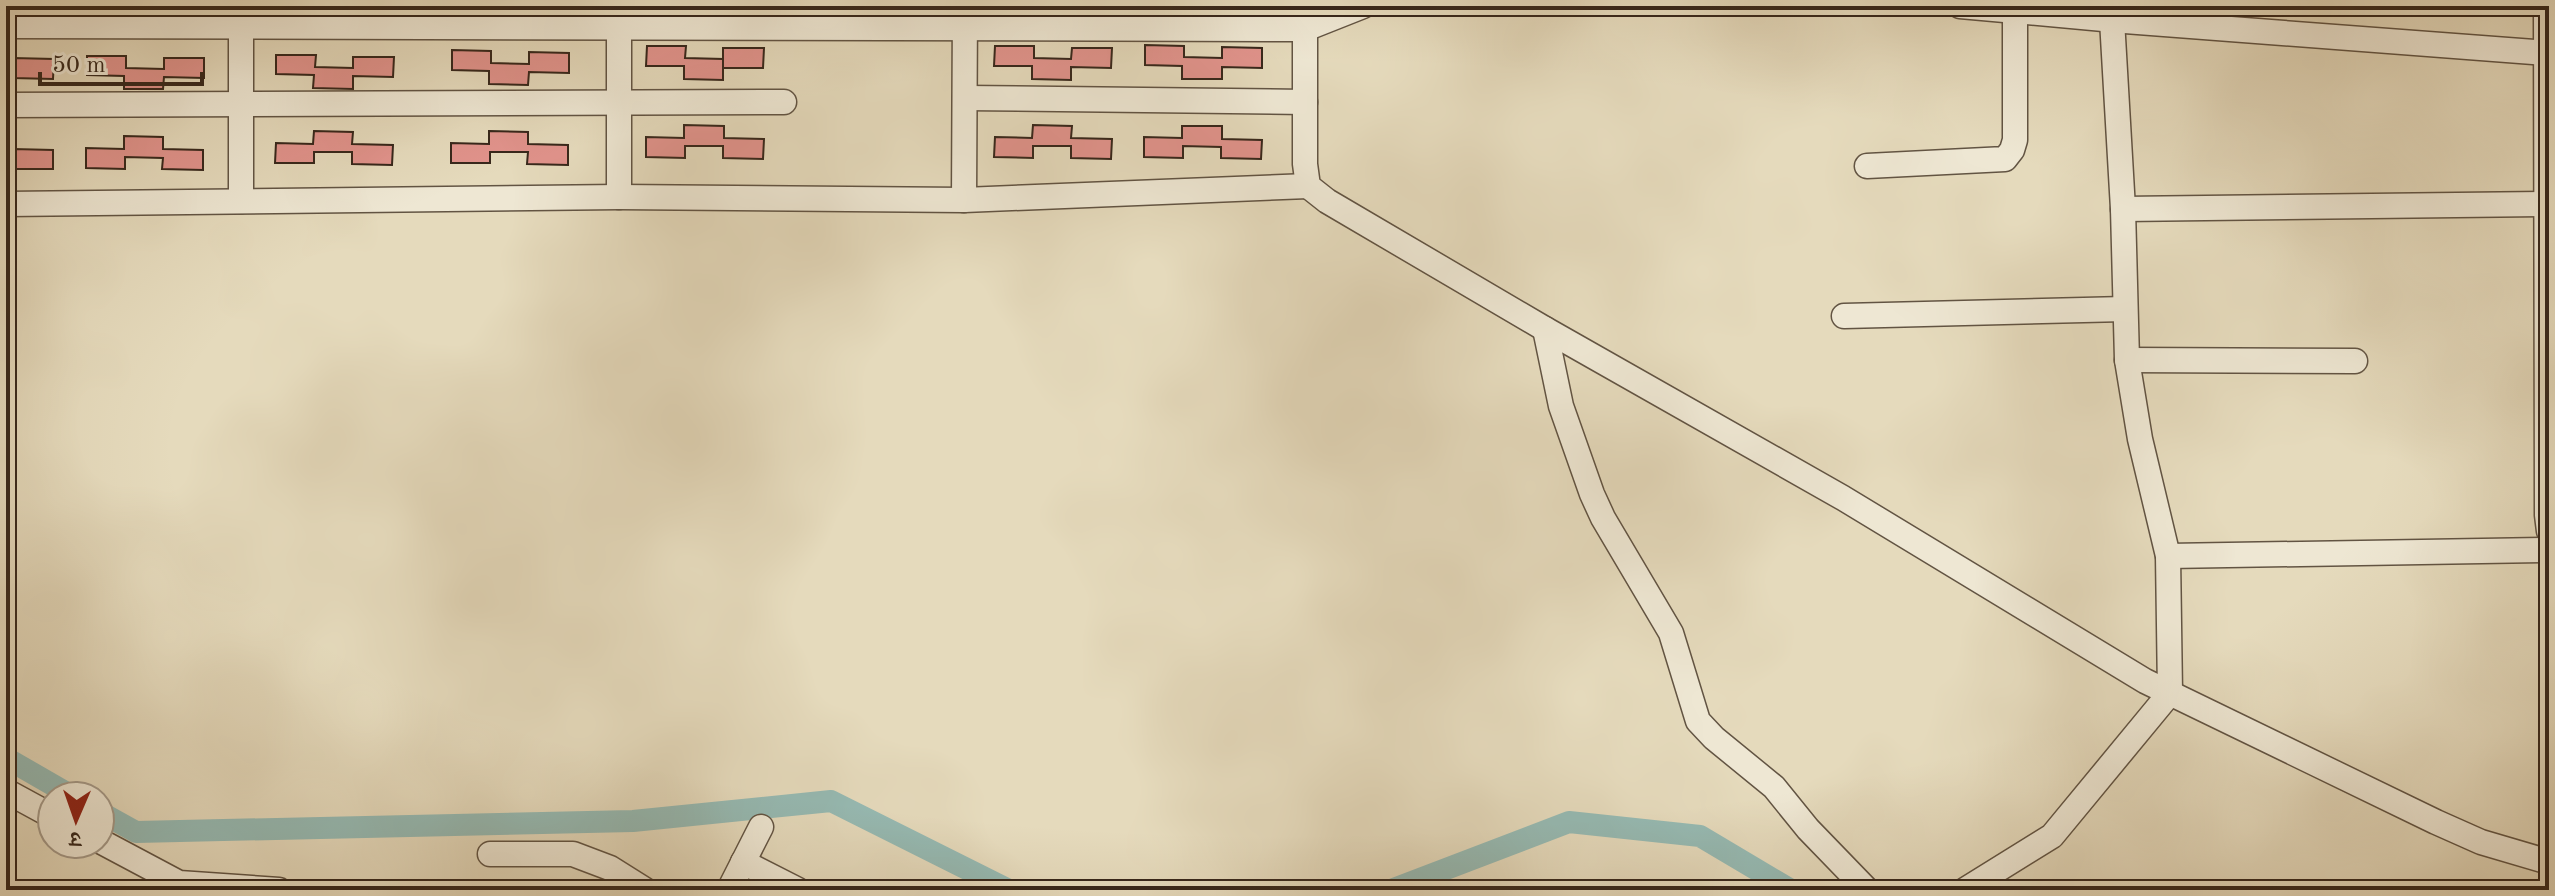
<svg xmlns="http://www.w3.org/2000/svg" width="2555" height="896" font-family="'Old Standard TT','Noto Serif Devanagari',serif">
	<rect width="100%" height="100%" fill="#e5dabc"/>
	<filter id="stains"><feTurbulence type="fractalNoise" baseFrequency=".0025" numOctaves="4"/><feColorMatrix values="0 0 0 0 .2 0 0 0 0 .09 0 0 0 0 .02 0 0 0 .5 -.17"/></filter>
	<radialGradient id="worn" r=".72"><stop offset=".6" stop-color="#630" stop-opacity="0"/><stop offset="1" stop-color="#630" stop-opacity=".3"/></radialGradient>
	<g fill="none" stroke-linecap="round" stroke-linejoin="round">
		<g stroke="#96bab3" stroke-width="22">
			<polyline points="6,758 72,796"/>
			<polyline points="100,812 136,832 633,821 831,801 1009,890"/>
			<polyline points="1391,890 1569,822 1700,836 1791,890"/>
		</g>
	</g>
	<g fill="#e1938c" stroke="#37271b" stroke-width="2">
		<polygon points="1145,45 1184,46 1184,57 1222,58 1222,47 1262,48 1262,68 1222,67 1222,79 1182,79 1182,66 1145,65"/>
		<polygon points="647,46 686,46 685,58 723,59 723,80 684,79 684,66 646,66"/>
		<polygon points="995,46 1034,46 1034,58 1071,59 1072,48 1112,48 1111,68 1071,67 1071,80 1032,79 1032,66 994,66"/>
		<polygon points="723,48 764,48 763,68 723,68"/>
		<polygon points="452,50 491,51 491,63 529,64 529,52 569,53 569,73 529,72 528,85 489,84 489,71 452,70"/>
		<polygon points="276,55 316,55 315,67 353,68 353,57 394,57 393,77 353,76 353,89 313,88 314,75 276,74"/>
		<polygon points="87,56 126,56 126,68 164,69 164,58 204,58 204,78 164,77 163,89 124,89 124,76 87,75"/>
		<polygon points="13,58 54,59 53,79 13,78"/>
		<polygon points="684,125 724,126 724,138 764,139 763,159 723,158 723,146 685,146 685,158 646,157 646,137 684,138"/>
		<polygon points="1033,125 1072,126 1071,138 1112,139 1111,159 1071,158 1071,146 1033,146 1033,158 994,157 995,137 1032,138"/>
		<polygon points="1182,126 1222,126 1222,139 1262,140 1261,159 1221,158 1221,147 1183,146 1183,158 1144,157 1144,137 1182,138"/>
		<polygon points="314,131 353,132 352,144 393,145 392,165 352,164 352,152 314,152 314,163 275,163 276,143 313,144"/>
		<polygon points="489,131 528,132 528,144 568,145 568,165 527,164 528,152 490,152 490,163 451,163 451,143 489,144"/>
		<polygon points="124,136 163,137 163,149 203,150 203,170 162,169 163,158 125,157 125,169 86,168 86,148 124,149"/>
		<polygon points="13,149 53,150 53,169 13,169"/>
	</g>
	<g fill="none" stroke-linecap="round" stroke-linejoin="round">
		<g stroke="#625443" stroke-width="27">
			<g id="minor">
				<polyline points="241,6 241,201"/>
				<polyline points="619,6 619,197"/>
				<polyline points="1305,6 1305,164 1308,186 1327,201 1545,329 1843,498 2145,681 2436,822 2481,842 2549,862"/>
				<polyline points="1960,6 2125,21 2547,53"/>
				<polyline points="2546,6 2547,515 2549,531"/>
				<polyline points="6,26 1305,29 1363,6"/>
				<polyline points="965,98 1305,102"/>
				<polyline points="6,105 784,102"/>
				<polyline points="1867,166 2005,159 2012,150 2015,140 2015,11"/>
				<polyline points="964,200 965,6"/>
				<polyline points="6,204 619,197 964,200 1308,186"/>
				<polyline points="2123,209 2546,204"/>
				<polyline points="1844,316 2125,309"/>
				<polyline points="1545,329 1561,406 1592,494 1603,518 1671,633 1698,721 1714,738 1774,787 1808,829 1867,890"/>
				<polyline points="2127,360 2355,361"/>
				<polyline points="2168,556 2549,550"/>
				<polyline points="6,791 52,816"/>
				<polyline points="100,841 179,883 279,890"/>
				<polyline points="490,854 573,854 610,868 645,890"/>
				<polyline points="743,862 798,890"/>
				<polyline points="729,890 761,827"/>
				<polyline points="1965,890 2052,836 2170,693 2168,556 2140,439 2127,360 2123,209 2112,20"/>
			</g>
		</g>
		<use href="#minor" stroke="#eee7d3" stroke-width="24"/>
	</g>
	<rect width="2555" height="896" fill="none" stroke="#e5dabc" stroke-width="32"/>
	<rect x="8" y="8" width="2539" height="880" fill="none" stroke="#37271b" stroke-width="4"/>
	<rect x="16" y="16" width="2523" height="864" fill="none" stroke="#37271b" stroke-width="2"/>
	<g transform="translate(76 820) rotate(182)"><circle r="38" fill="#eee7d3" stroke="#a59a89" stroke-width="2"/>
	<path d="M0-6L14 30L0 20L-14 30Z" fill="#8f2418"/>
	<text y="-12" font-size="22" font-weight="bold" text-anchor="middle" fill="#37271b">उ</text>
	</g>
	<path d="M40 72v12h162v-12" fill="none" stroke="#37271b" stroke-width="4"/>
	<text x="52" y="72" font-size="24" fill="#37271b" stroke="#eee7d3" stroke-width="6" paint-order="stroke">50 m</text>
	<rect width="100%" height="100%" filter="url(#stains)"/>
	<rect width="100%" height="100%" fill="url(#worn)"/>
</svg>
